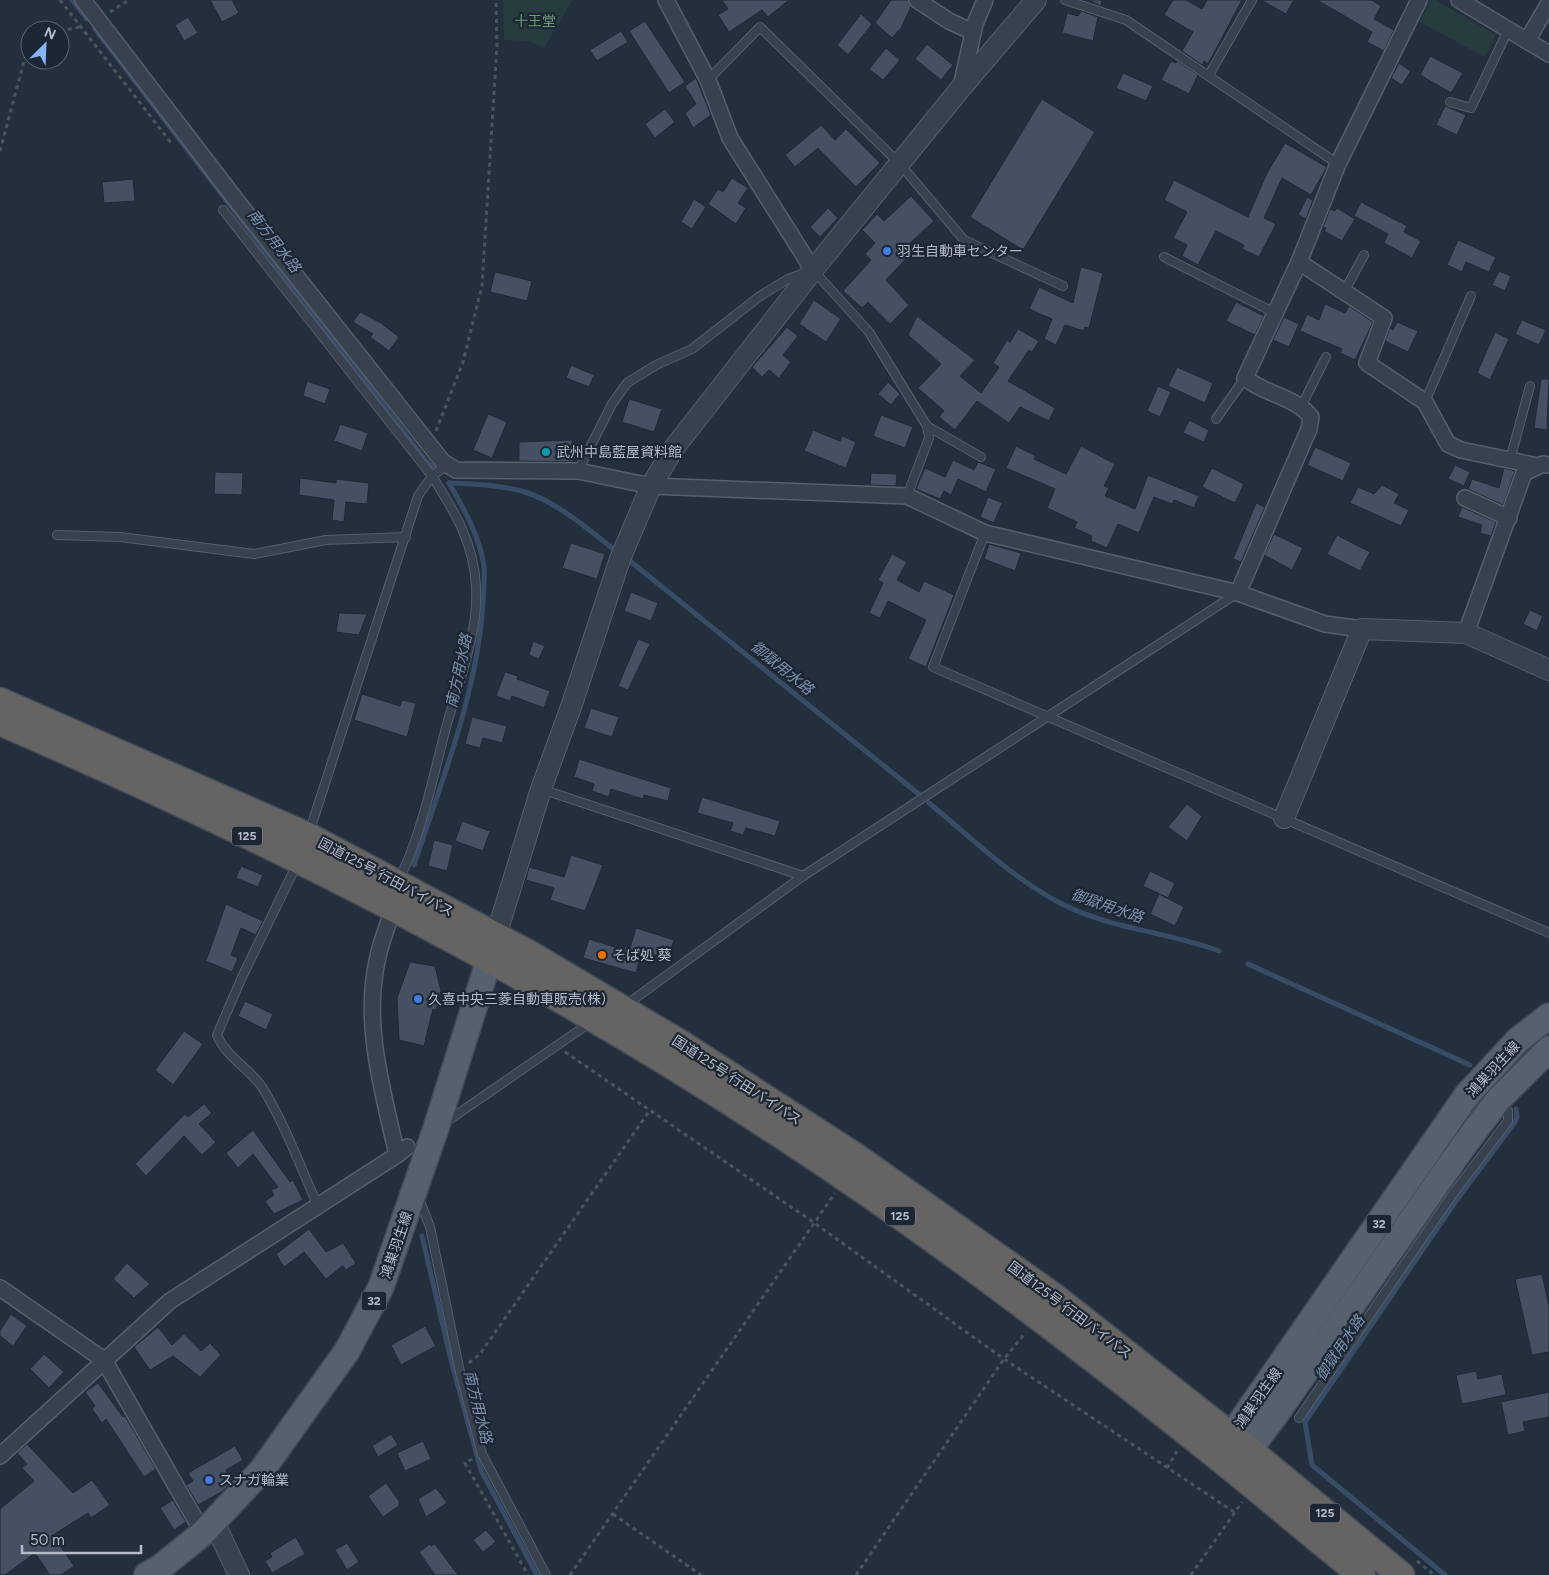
<svg xmlns="http://www.w3.org/2000/svg" width="1549" height="1575" font-family="Figtree,'Noto Sans JP',sans-serif">
	<rect width="100%" height="100%" fill="#242f3e"/>
	<g fill="#263c3f">
		<polygon points="503,0 572,0 544,48 529,41 504,40"/>
		<polygon points="1430,0 1436,0 1496,35 1485,57 1420,22"/>
	</g>
	<g fill="none" stroke-linecap="round" stroke-linejoin="round">
		<g stroke="#394c67" stroke-width="5">
			<polyline points="72,0 87,19"/>
			<polyline points="95,29 426,461 434,469"/>
			<path d="M449,483C474,484 501,485 525,492C555,501 588,529 612,548"/>
			<polyline points="630,561 920,795"/>
			<path d="M929,803C972,838 1013,879 1062,904C1111,929 1168,932 1219,951"/>
			<path d="M414,865C441,783 474,701 482,616C483,599 485,583 484,566C480,537 463,507 449,483"/>
			<polyline points="1248,964 1470,1065"/>
			<polyline points="422,1236 451,1360 481,1470 537,1575"/>
			<polyline points="1445,1575 1312,1465 1305,1422 1456,1201 1515,1122 1517,1117 1516,1109"/>
		</g>
	</g>
	<g fill="#455162" stroke="#1f2835">
		<polygon points="210,0 232,0 239,13 222,22"/>
		<polygon points="722,0 789,0 768,17 762,10 729,32 718,15 728,9"/>
		<polygon points="891,0 908,0 911,7 901,28 892,38 875,23"/>
		<polygon points="1088,0 1102,0 1101,6"/>
		<polygon points="1173,0 1186,0 1202,9 1207,0 1242,0 1208,64 1204,61 1202,65 1182,51 1193,32 1164,15"/>
		<polygon points="1261,0 1294,0 1286,14"/>
		<polygon points="1317,0 1372,0 1381,6 1374,19 1394,30 1384,51 1367,42 1372,32"/>
		<polygon points="1081,11 1098,17 1093,41 1062,33 1067,13 1078,16"/>
		<polygon points="861,14 872,24 848,55 837,45"/>
		<polygon points="188,17 198,33 184,41 175,25"/>
		<polygon points="645,21 685,82 669,93 629,31"/>
		<polygon points="621,31 628,42 597,61 590,50"/>
		<polygon points="927,44 953,65 941,80 915,59"/>
		<polygon points="886,48 900,60 883,80 869,69"/>
		<polygon points="1430,56 1463,73 1451,93 1420,75"/>
		<polygon points="1171,61 1176,63 1177,61 1198,75 1189,94 1161,80"/>
		<polygon points="1399,63 1411,71 1402,85 1391,78"/>
		<polygon points="1123,73 1153,86 1146,101 1116,88"/>
		<polygon points="696,78 711,115 693,128 685,113 696,104 685,86"/>
		<polygon points="1042,99 1095,132 1023,250 970,217"/>
		<polygon points="1445,106 1466,115 1457,135 1436,125"/>
		<polygon points="665,109 675,122 655,138 645,124"/>
		<polygon points="821,125 835,140 846,129 880,163 856,187 818,148 795,167 785,155"/>
		<polygon points="1285,143 1327,167 1311,195 1282,178 1264,218 1276,224 1259,257 1242,249 1244,245 1216,231 1198,265 1182,256 1187,245 1173,238 1187,212 1164,200 1174,180 1248,217 1267,173"/>
		<polygon points="732,178 748,188 738,203 746,208 736,224 708,204 718,189 723,192"/>
		<polygon points="133,179 135,201 104,203 102,182"/>
		<polygon points="911,196 934,221 909,244 915,249 886,280 909,305 890,324 868,302 862,308 843,291 871,260 865,254 875,243 862,230 877,214 884,221"/>
		<polygon points="1307,197 1313,200 1306,219 1298,215"/>
		<polygon points="694,199 706,207 692,229 681,222"/>
		<polygon points="1361,202 1407,226 1404,232 1421,241 1412,258 1384,243 1388,234 1354,216"/>
		<polygon points="828,208 838,218 820,237 810,227"/>
		<polygon points="1337,208 1355,219 1342,241 1324,231 1326,228 1323,227 1330,209 1335,211"/>
		<polygon points="1458,240 1496,257 1489,272 1466,262 1462,272 1447,265"/>
		<polygon points="1081,267 1103,273 1089,328 1085,327 1084,331 1065,325 1056,345 1044,339 1052,319 1029,309 1039,287 1073,303"/>
		<polygon points="1499,271 1511,276 1505,291 1492,285"/>
		<polygon points="495,272 532,281 527,301 490,292"/>
		<polygon points="814,300 841,319 826,342 799,324"/>
		<polygon points="1236,302 1264,316 1255,335 1226,321"/>
		<polygon points="1325,304 1345,313 1349,306 1373,322 1355,360 1340,353 1342,349 1300,331 1307,314 1319,320"/>
		<polygon points="360,312 381,323 399,337 389,351 370,337 373,334 353,322"/>
		<polygon points="917,316 975,360 960,376 981,393 999,367 993,363 1007,340 1010,342 1018,329 1039,341 1032,352 1029,350 1008,381 1055,408 1049,421 1020,407 1009,423 977,401 955,430 939,417 944,411 918,388 941,364 908,335"/>
		<polygon points="1284,317 1299,324 1289,347 1273,340"/>
		<polygon points="1522,320 1546,330 1539,345 1515,334"/>
		<polygon points="1397,322 1418,331 1408,352 1385,341 1390,328 1393,330"/>
		<polygon points="787,327 798,336 783,355 791,362 779,378 769,370 762,377 752,367"/>
		<polygon points="1495,332 1509,339 1490,380 1477,373"/>
		<polygon points="571,365 594,375 589,387 566,378"/>
		<polygon points="1177,367 1213,383 1205,403 1168,386"/>
		<polygon points="1541,379 1549,379 1547,430 1534,428"/>
		<polygon points="307,381 330,389 325,404 303,396"/>
		<polygon points="888,382 900,394 891,405 878,394"/>
		<polygon points="1158,386 1171,392 1160,417 1147,411"/>
		<polygon points="629,399 662,409 654,432 622,422"/>
		<polygon points="488,414 507,422 492,458 473,450"/>
		<polygon points="881,415 913,427 905,448 873,436"/>
		<polygon points="1189,420 1209,430 1204,442 1183,433"/>
		<polygon points="340,424 368,433 362,451 334,441"/>
		<polygon points="813,430 840,441 842,436 856,442 846,468 804,451"/>
		<polygon points="572,440 573,462 519,461 519,442"/>
		<polygon points="1016,446 1036,456 1034,459 1066,474 1081,446 1115,464 1104,486 1109,488 1105,496 1135,509 1148,475 1199,496 1194,508 1174,500 1172,504 1154,497 1139,533 1118,524 1107,548 1091,541 1092,536 1074,528 1077,522 1047,508 1055,489 1006,468"/>
		<polygon points="1315,447 1351,463 1343,481 1307,465"/>
		<polygon points="953,460 974,470 978,462 996,469 986,492 958,479 951,495 944,491 940,499 916,489 925,468 945,477"/>
		<polygon points="1455,465 1470,472 1464,486 1448,479"/>
		<polygon points="1212,468 1244,484 1235,503 1202,487"/>
		<polygon points="1504,468 1515,471 1503,505 1468,489 1472,479 1499,488"/>
		<polygon points="215,472 243,473 242,495 214,494"/>
		<polygon points="871,473 897,474 896,486 870,485"/>
		<polygon points="300,478 336,483 336,479 369,483 367,504 346,502 344,522 332,520 334,500 299,495"/>
		<polygon points="1382,485 1399,494 1394,503 1409,510 1401,526 1350,503 1358,487 1374,494"/>
		<polygon points="988,497 1002,503 994,523 980,517"/>
		<polygon points="1256,503 1265,507 1241,562 1233,559"/>
		<polygon points="1462,507 1496,522 1491,536 1480,533 1482,525 1458,517"/>
		<polygon points="1274,534 1303,548 1292,570 1264,555"/>
		<polygon points="1337,535 1370,552 1360,571 1327,554"/>
		<polygon points="571,543 605,554 597,579 562,568"/>
		<polygon points="989,544 1021,553 1015,571 984,559"/>
		<polygon points="892,554 907,562 897,580 919,592 924,581 954,595 926,667 908,659 926,620 888,601 880,618 869,613 883,583 878,580"/>
		<polygon points="631,592 658,603 651,621 624,611"/>
		<polygon points="1530,610 1543,616 1537,631 1523,624"/>
		<polygon points="339,613 367,614 359,635 336,632"/>
		<polygon points="638,639 650,644 628,690 618,686"/>
		<polygon points="533,641 545,646 539,659 529,655"/>
		<polygon points="505,672 518,676 517,679 550,691 544,708 512,696 510,701 496,696"/>
		<polygon points="362,694 400,706 402,700 416,703 407,737 354,720"/>
		<polygon points="591,708 619,717 612,737 584,728"/>
		<polygon points="472,717 507,726 502,743 483,738 480,748 465,744"/>
		<polygon points="579,759 671,788 668,801 644,795 643,799 611,789 609,797 592,791 594,784 574,777"/>
		<polygon points="702,797 780,821 775,836 746,828 743,835 730,831 733,823 697,813"/>
		<polygon points="1187,804 1202,816 1187,841 1168,827"/>
		<polygon points="462,821 490,831 483,851 455,841"/>
		<polygon points="434,840 453,845 447,871 428,866"/>
		<polygon points="571,855 603,865 585,911 550,900 554,888 526,880 529,867 564,877"/>
		<polygon points="241,866 263,875 258,887 236,878"/>
		<polygon points="1150,871 1175,883 1168,898 1143,886"/>
		<polygon points="1159,894 1184,907 1175,926 1150,914"/>
		<polygon points="226,904 263,921 256,935 241,928 231,955 238,958 232,972 206,961"/>
		<polygon points="636,928 674,940 668,959 642,951 636,973 583,958 589,939 624,950 625,946 630,948"/>
		<polygon points="410,962 435,966 441,991 436,1010 433,1009 424,1046 399,1040 397,998"/>
		<polygon points="245,1001 273,1014 266,1030 238,1016"/>
		<polygon points="184,1031 203,1044 173,1085 155,1070"/>
		<polygon points="204,1104 212,1113 199,1124 216,1142 202,1155 184,1136 146,1176 135,1164 185,1114 188,1117"/>
		<polygon points="253,1130 290,1182 293,1180 303,1200 274,1214 265,1201 274,1195 271,1190 278,1187 253,1154 238,1168 226,1153"/>
		<polygon points="309,1229 326,1252 343,1243 356,1263 346,1270 343,1266 326,1279 304,1252 284,1267 276,1254"/>
		<polygon points="127,1263 150,1284 134,1298 113,1279"/>
		<polygon points="1542,1274 1549,1306 1549,1352 1532,1355 1515,1279"/>
		<polygon points="11,1314 27,1326 13,1346 0,1336 0,1331"/>
		<polygon points="425,1326 436,1346 401,1365 391,1345"/>
		<polygon points="158,1327 172,1345 184,1334 201,1351 210,1343 221,1355 200,1377 173,1356 150,1370 134,1347"/>
		<polygon points="44,1354 64,1372 49,1388 30,1369"/>
		<polygon points="1476,1371 1478,1379 1502,1374 1506,1395 1462,1404 1456,1375"/>
		<polygon points="98,1383 123,1417 125,1416 156,1469 144,1477 106,1419 102,1423 92,1409 95,1406 85,1392"/>
		<polygon points="1549,1392 1549,1417 1523,1422 1525,1431 1508,1435 1501,1402"/>
		<polygon points="391,1434 398,1445 378,1457 372,1446"/>
		<polygon points="423,1441 431,1459 405,1471 397,1453"/>
		<polygon points="27,1444 73,1493 92,1480 110,1505 91,1518 88,1513 53,1535 74,1566 61,1575 50,1575 35,1553 5,1575 0,1575 0,1509 34,1481 22,1468 27,1464 17,1453"/>
		<polygon points="235,1446 243,1460 226,1470 232,1481 223,1491 198,1505 186,1485 193,1481 188,1473"/>
		<polygon points="386,1483 399,1501 399,1506 383,1517 368,1496"/>
		<polygon points="436,1488 447,1503 426,1517 418,1499"/>
		<polygon points="173,1500 186,1522 174,1530 160,1508"/>
		<polygon points="486,1530 496,1542 483,1552 473,1540"/>
		<polygon points="296,1537 305,1554 272,1573 265,1561 272,1557 270,1553"/>
		<polygon points="347,1543 359,1562 347,1570 335,1550"/>
		<polygon points="430,1544 431,1546 435,1544 458,1575 435,1575 419,1552"/>
	</g>
	<g fill="none" stroke-linecap="round" stroke-linejoin="round">
		<g stroke="#565f6c" stroke-width="10">
			<g id="service">
				<polyline points="1065,0 1126,20 1338,164"/>
				<polyline points="1209,75 1252,0"/>
				<polyline points="708,80 760,27 900,164 964,240 1063,286"/>
				<polyline points="1450,102 1471,108 1508,30"/>
				<path d="M223,210L432,476C455,512 474,543 476,587C479,631 459,681 447,724C434,772 422,835 399,879"/>
				<polyline points="1164,257 1275,313"/>
				<polyline points="1344,292 1364,255"/>
				<polyline points="1425,402 1471,296"/>
				<polyline points="1301,407 1326,357"/>
				<polyline points="1216,419 1245,378"/>
				<polyline points="927,426 981,457"/>
				<polyline points="1510,460 1530,386"/>
				<polyline points="578,471 612,404 627,383 656,365 692,349 760,296 788,279 813,270 869,332 927,426 929,438 907,496"/>
				<polyline points="985,533 933,667 1549,933"/>
				<polyline points="57,535 120,537 254,554 326,540 406,537"/>
				<polyline points="541,789 803,876"/>
				<polyline points="309,833 418,496 432,476 447,465"/>
				<path d="M297,864L242,977L217,1035C226,1057 249,1068 262,1087C285,1124 300,1166 318,1206"/>
				<polyline points="626,1005 803,876 1236,594"/>
				<polyline points="446,1122 591,1022"/>
				<polyline points="418,1196 430,1227 460,1372 482,1454 546,1575"/>
				<polyline points="1299,1418 1452,1195 1508,1121 1508,1111 1501,1103"/>
			</g>
		</g>
		<g stroke="#565f6c" stroke-width="18">
			<g id="minor">
				<path d="M83,0L240,205L443,462L456,470L578,471L651,486L907,496L985,533L1238,593L1309,429L1311,417C1296,397 1264,394 1245,378L1299,262L1338,164L1419,0"/>
				<polyline points="666,0 708,80 730,138 813,270"/>
				<polyline points="917,0 949,21 973,32"/>
				<polyline points="1459,0 1549,54"/>
				<polyline points="1527,41 1549,3"/>
				<polyline points="961,87 975,24 985,0"/>
				<polyline points="1299,262 1384,318 1367,363 1425,402 1448,444 1461,450 1538,466"/>
				<polyline points="1465,498 1509,518"/>
				<polyline points="1238,593 1325,624 1362,629"/>
				<polyline points="1466,633 1524,473 1543,464 1549,465"/>
				<path d="M393,909C388,925 381,941 378,957C362,1023 383,1091 397,1155L407,1147"/>
				<polyline points="0,1288 104,1360 203,1533"/>
				<polyline points="0,1456 170,1301 397,1155"/>
			</g>
		</g>
		<g stroke="#565f6c" stroke-width="22">
			<g id="tertiary">
				<polyline points="1284,818 1362,629 1466,633 1549,670"/>
				<polyline points="492,949 541,789 571,707 620,559 651,486 674,448 813,270 960,89 1036,0"/>
				<polyline points="214,1522 239,1575"/>
			</g>
		</g>
		<g stroke="#414a57" stroke-width="28">
			<g id="primary">
				<polyline points="1227,1455 1231,1436 1467,1095 1518,1040 1549,1016"/>
				<polyline points="1232,1459 1249,1450 1276,1414 1464,1145 1498,1100 1549,1049"/>
				<polyline points="147,1575 161,1567 203,1533 262,1470 347,1351 381,1287 436,1128 489,960"/>
			</g>
		</g>
		<g stroke="#434c59" stroke-width="29">
			<g id="trunk">
				<polyline points="0,701 308,836 528,953 680,1043 858,1158 1052,1295 1249,1450 1401,1575"/>
				<path d="M0,722C272,840 540,975 787,1139C938,1238 1083,1349 1224,1462C1270,1499 1315,1538 1362,1575"/>
			</g>
		</g>
		<g stroke="#44595c" stroke-width="3" stroke-dasharray="4 4" stroke-linecap="butt">
			<polyline points="60,0 172,144"/>
			<polyline points="110,12 129,0"/>
			<polyline points="60,31 80,27"/>
			<polyline points="0,151 30,39"/>
			<polyline points="436,431 463,362 482,286 497,45 496,0"/>
			<polyline points="565,1052 813,1222 1004,1359 1234,1512"/>
			<polyline points="469,1363 480,1354 650,1110"/>
			<polyline points="472,1459 465,1463 528,1575"/>
			<polyline points="1167,1468 1177,1451"/>
			<polyline points="613,1514 701,1575"/>
			<polyline points="1417,1561 1434,1575"/>
			<polyline points="570,1575 835,1193"/>
			<polyline points="856,1575 1004,1359 1026,1332"/>
			<polyline points="1191,1575 1242,1502"/>
		</g>
		<use href="#service" stroke="#38414e" stroke-width="8"/>
		<use href="#minor" stroke="#38414e" stroke-width="15"/>
		<use href="#tertiary" stroke="#38414e" stroke-width="20"/>
		<use href="#primary" stroke="#56606e" stroke-width="25"/>
		<use href="#trunk" stroke="#656462" stroke-width="26"/>
	</g>
	<g fill="#3f7fe0" stroke="#1d2633" stroke-width="2">
		<circle cx="887" cy="251" r="5"/>
		<circle cx="418" cy="999" r="5"/>
		<circle cx="209" cy="1480" r="5"/>
	</g>
	<circle fill="#0f9aa8" stroke="#1d2633" stroke-width="2" cx="546" cy="452" r="5"/>
	<circle fill="#e8710a" stroke="#1d2633" stroke-width="2" cx="602" cy="955" r="5"/>
	<g text-anchor="middle" stroke-width="4.5" stroke-linejoin="round" paint-order="stroke">
		<g fill="#1d2633" stroke="#878f9c" stroke-width="1">
			<rect x="232" y="826.5" width="30" height="19" rx="4"/>
			<rect x="885" y="1206.5" width="30" height="19" rx="4"/>
			<rect x="1366.5" y="1214.5" width="25" height="19" rx="4"/>
			<rect x="361.5" y="1291.5" width="25" height="19" rx="4"/>
			<rect x="1310" y="1503.5" width="30" height="19" rx="4"/>
		</g>
		<g font-size="12" font-weight="bold" fill="#b4bcc9">
			<text x="247" y="840">125</text>
			<text x="900" y="1220">125</text>
			<text x="1379" y="1228">32</text>
			<text x="374" y="1305">32</text>
			<text x="1325" y="1517">125</text>
		</g>
		<g font-size="14" fill="#6b9a76" stroke="#1d2633">
			<text x="535" y="26">十王堂</text>
		</g>
		<g font-size="14" fill="#b4bcc9" stroke="#1d2633" text-anchor="start">
			<text x="897" y="256">羽生自動車センター</text>
			<text x="556" y="457">武州中島藍屋資料館</text>
			<text x="612" y="960">そば処 葵</text>
			<text x="428" y="1004">久喜中央三菱自動車販売(株)</text>
			<text x="219" y="1485">スナガ輪業</text>
		</g>
		<g font-size="14" fill="#b4bcc9" stroke="#1d2633">
			<text transform="translate(386 877) rotate(28)" y="5">国道125号 行田バイパス</text>
			<text transform="translate(1493 1069) rotate(-47)" y="5">鴻巣羽生線</text>
			<text transform="translate(737 1080) rotate(33)" y="5">国道125号 行田バイパス</text>
			<text transform="translate(396 1245) rotate(-71)" y="5">鴻巣羽生線</text>
			<text transform="translate(1070 1310) rotate(37)" y="5">国道125号 行田バイパス</text>
			<text transform="translate(1258 1398) rotate(-55)" y="5">鴻巣羽生線</text>
		</g>
		<g font-size="15" font-style="italic" fill="#7c92b1" stroke="#1d2633">
			<text transform="translate(274 241) rotate(52)" y="5">南方用水路</text>
			<text transform="translate(782 668) rotate(39)" y="5">御獄用水路</text>
			<text transform="translate(459 671) rotate(-78)" y="5">南方用水路</text>
			<text transform="translate(1107 906) rotate(19)" y="5">御獄用水路</text>
			<text transform="translate(1340 1348) rotate(-56)" y="5">御獄用水路</text>
			<text transform="translate(478 1407) rotate(76)" y="5">南方用水路</text>
		</g>
	</g>
	<g transform="translate(45 45) rotate(24)"><circle r="24" fill="#1d2633" stroke="#59626f"/>
	<path d="M0-4L9 19L0 12L-9 19Z" fill="#8ab4f8"/>
	<text y="-8" font-size="14" font-weight="bold" text-anchor="middle" fill="#b4bcc9">N</text>
	</g>
	<path d="M22 1545v8h119v-8" fill="none" stroke="#b4bcc9" stroke-width="2.5"/>
	<text x="30" y="1545" font-size="15" fill="#b4bcc9" stroke="#1d2633" stroke-width="4" paint-order="stroke">50 m</text>
</svg>
